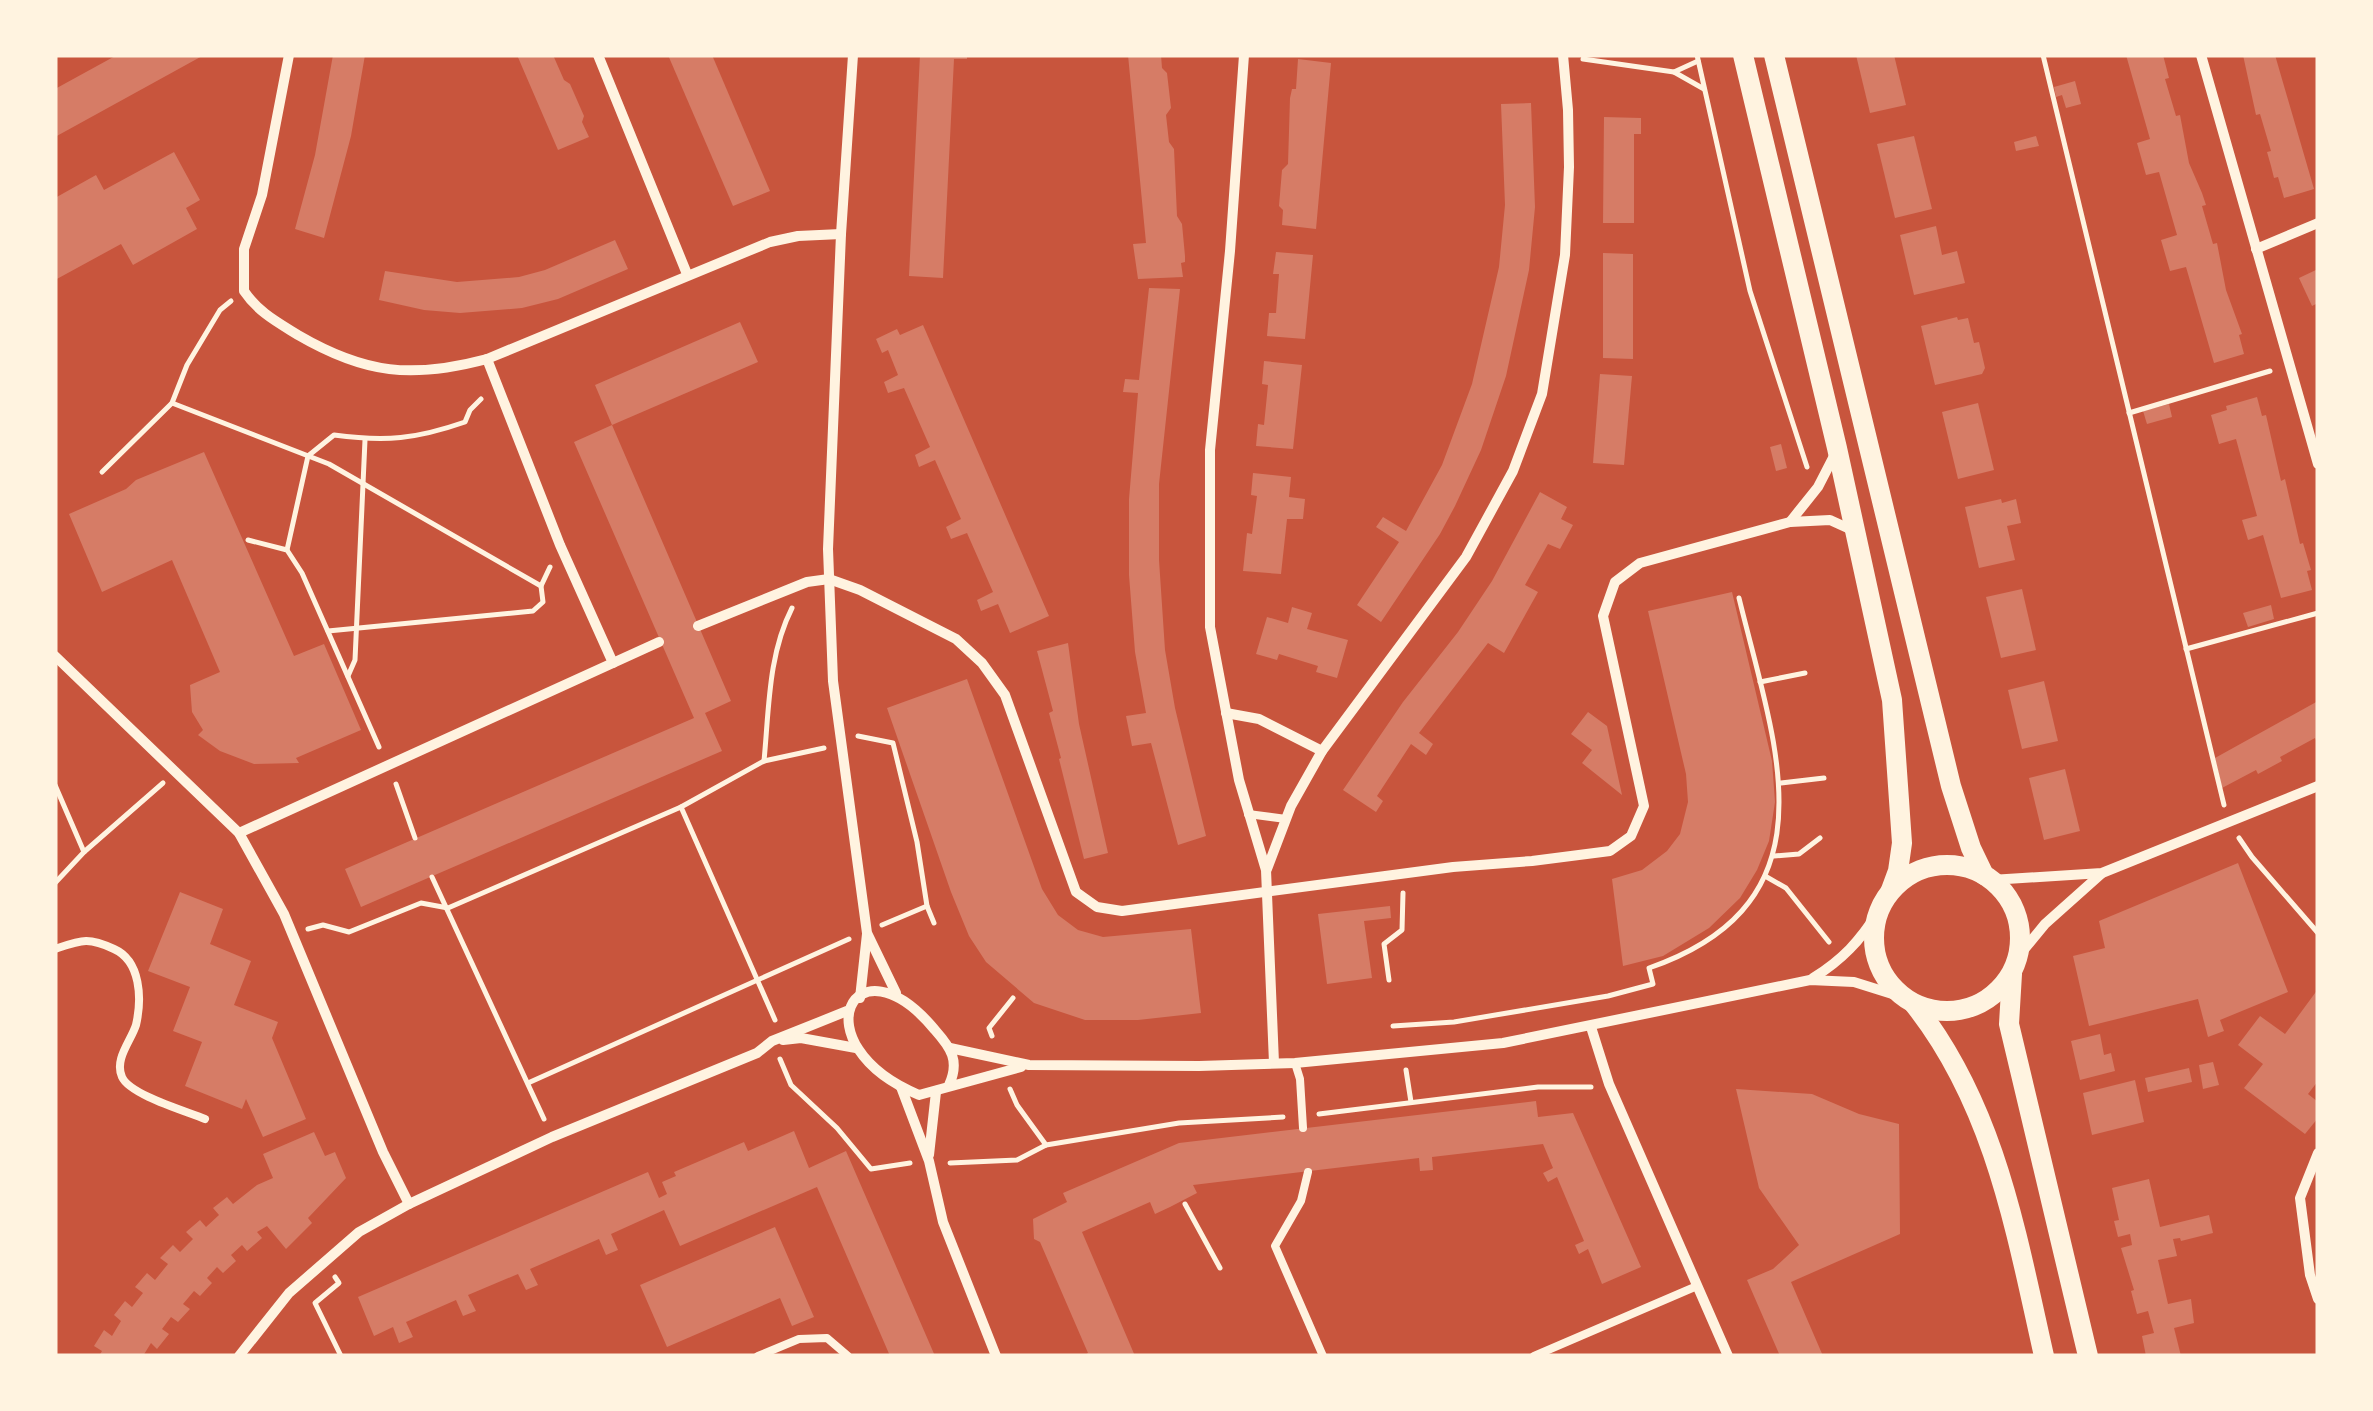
<svg xmlns="http://www.w3.org/2000/svg" width="2373" height="1411" font-family="Commissioner,sans-serif">
	<rect width="100%" height="100%" fill="#c8553d"/>
	<g fill="#d67c66">
		<polygon points="117,55 204,55 55,137 55,89"/>
		<polygon points="333,55 365,55 351,136 324,238 295,229 315,155"/>
		<polygon points="517,55 553,55 564,80 570,84 584,116 582,122 589,137 558,150"/>
		<polygon points="668,55 712,55 770,191 733,206"/>
		<polygon points="920,55 967,55 967,59 954,59 943,278 909,276"/>
		<polygon points="1128,55 1161,55 1162,68 1167,73 1171,108 1166,115 1169,142 1174,149 1177,216 1182,224 1185,256 1185,262 1181,263 1183,277 1138,279 1133,244 1146,243"/>
		<polygon points="1856,55 1894,55 1906,105 1870,113"/>
		<polygon points="2126,55 2163,55 2169,78 2165,79 2176,116 2180,115 2189,163 2202,193 2206,205 2202,206 2213,244 2217,243 2226,290 2242,334 2239,335 2244,354 2214,363 2186,267 2170,271 2161,240 2177,235 2159,172 2146,175 2137,143 2150,139"/>
		<polygon points="2243,55 2275,55 2314,189 2284,198 2278,177 2274,178 2271,166 2267,152 2271,151 2260,114 2256,115"/>
		<polygon points="1298,59 1331,63 1316,229 1282,225 1283,210 1279,206 1282,170 1288,164 1290,98 1292,89 1296,89"/>
		<polygon points="2075,81 2081,104 2066,108 2062,95 2056,97 2054,87"/>
		<polygon points="1531,103 1535,207 1529,270 1506,376 1481,450 1455,506 1440,534 1381,622 1357,605 1399,542 1376,527 1383,517 1406,531 1442,465 1472,384 1499,267 1505,205 1501,104"/>
		<polygon points="1604,117 1641,118 1641,134 1634,134 1634,223 1603,223"/>
		<polygon points="1914,136 1932,209 1895,218 1877,144"/>
		<polygon points="2036,136 2039,146 2016,151 2014,142"/>
		<polygon points="174,152 200,200 186,208 197,229 133,265 121,244 55,280 55,198 96,175 104,190"/>
		<polygon points="1936,226 1942,255 1957,251 1965,283 1914,295 1900,235"/>
		<polygon points="615,240 628,269 558,299 522,308 460,313 424,310 379,300 385,271 457,282 519,277 545,270"/>
		<polygon points="1276,252 1313,255 1305,339 1267,336 1269,313 1276,313 1279,274 1273,274"/>
		<polygon points="1603,253 1633,254 1633,359 1603,358"/>
		<polygon points="2318,269 2318,303 2312,306 2299,278"/>
		<polygon points="1149,288 1180,289 1159,484 1159,560 1165,650 1175,708 1206,836 1178,845 1151,743 1132,746 1126,716 1146,713 1135,652 1129,575 1129,499 1138,393 1123,392 1125,379 1139,380"/>
		<polygon points="1957,317 1958,320 1968,318 1974,343 1979,342 1985,368 1982,374 1935,385 1921,326"/>
		<polygon points="740,322 758,362 612,425 595,385"/>
		<polygon points="923,325 1049,616 1010,633 998,604 981,611 977,600 993,592 967,533 951,539 946,527 961,519 935,460 919,467 915,455 930,447 904,388 888,393 884,382 898,375 888,350 882,353 876,339 897,329 900,335"/>
		<polygon points="1264,361 1302,365 1293,449 1256,446 1258,424 1264,425 1268,385 1262,384"/>
		<polygon points="1600,374 1632,376 1624,465 1593,463"/>
		<polygon points="2257,397 2262,416 2266,415 2281,481 2285,479 2300,544 2303,543 2311,570 2307,571 2312,590 2281,598 2263,535 2248,540 2242,520 2257,516 2236,439 2219,444 2211,415 2227,410 2226,406"/>
		<polygon points="1978,403 1994,470 1958,479 1942,412"/>
		<polygon points="2169,404 2172,417 2147,424 2143,411"/>
		<polygon points="612,425 731,701 705,713 722,751 361,907 345,869 694,718 574,442"/>
		<polygon points="1781,444 1787,468 1776,471 1770,447"/>
		<polygon points="204,452 294,656 324,644 361,730 296,758 299,763 254,764 220,751 198,735 203,730 192,712 190,685 220,672 172,560 102,592 69,514 126,489 136,480"/>
		<polygon points="1253,473 1291,477 1289,497 1305,499 1303,519 1287,519 1281,574 1243,571 1247,533 1252,534 1257,496 1251,495"/>
		<polygon points="1540,492 1567,507 1561,519 1573,525 1560,549 1548,544 1525,585 1538,592 1504,653 1488,643 1419,733 1433,744 1426,755 1411,744 1377,796 1383,801 1376,812 1343,790 1403,702 1458,632 1492,581"/>
		<polygon points="2001,499 2002,503 2016,499 2021,523 2007,526 2015,560 1979,568 1965,507"/>
		<polygon points="2022,589 2036,650 2001,658 1986,597"/>
		<polygon points="1732,592 1772,761 1775,802 1769,841 1757,870 1740,898 1709,928 1663,956 1623,966 1612,879 1642,870 1667,851 1680,834 1688,802 1686,774 1648,611"/>
		<polygon points="2271,605 2274,619 2248,627 2243,613"/>
		<polygon points="1292,607 1312,613 1307,629 1348,640 1337,678 1316,672 1318,666 1279,654 1277,660 1256,654 1267,617 1288,623"/>
		<polygon points="1068,643 1079,724 1108,853 1084,859 1059,759 1061,758 1049,713 1053,711 1037,651"/>
		<polygon points="967,679 1042,889 1058,915 1078,930 1103,937 1191,929 1201,1013 1138,1020 1085,1020 1034,1003 986,962 969,936 951,892 887,708"/>
		<polygon points="2044,681 2058,741 2022,749 2008,690"/>
		<polygon points="2318,701 2318,745 2315,738 2280,757 2282,761 2258,774 2256,770 2222,788 2215,758"/>
		<polygon points="1588,712 1607,726 1622,795 1582,763 1592,750 1571,734"/>
		<polygon points="2065,769 2080,831 2044,840 2029,778"/>
		<polygon points="2238,863 2288,992 2220,1020 2224,1031 2208,1037 2198,999 2089,1026 2073,956 2105,948 2099,921"/>
		<polygon points="180,892 223,909 210,944 251,961 234,1005 278,1022 272,1038 306,1119 263,1137 246,1099 242,1109 185,1086 202,1042 173,1031 190,987 148,971"/>
		<polygon points="1390,906 1391,918 1364,921 1372,978 1327,984 1318,914"/>
		<polygon points="2318,989 2318,1081 2308,1094 2318,1102 2318,1118 2305,1134 2244,1088 2263,1064 2238,1045 2260,1016 2285,1034"/>
		<polygon points="2100,1034 2104,1055 2111,1053 2115,1071 2080,1080 2071,1041"/>
		<polygon points="2213,1062 2219,1085 2203,1089 2199,1065"/>
		<polygon points="2189,1068 2192,1082 2148,1092 2145,1078"/>
		<polygon points="2135,1080 2144,1122 2092,1135 2083,1093"/>
		<polygon points="1736,1089 1812,1094 1859,1114 1899,1124 1900,1234 1791,1282 1823,1356 1780,1356 1747,1280 1773,1269 1799,1245 1759,1188"/>
		<polygon points="1536,1101 1538,1117 1573,1113 1641,1267 1602,1284 1588,1249 1579,1254 1575,1245 1584,1241 1557,1177 1548,1182 1543,1173 1553,1168 1543,1144 1432,1157 1433,1170 1420,1171 1419,1158 1193,1185 1197,1193 1170,1207 1155,1214 1150,1202 1082,1232 1135,1356 1083,1356 1088,1353 1040,1242 1034,1239 1033,1219 1067,1202 1063,1193 1179,1143"/>
		<polygon points="794,1131 809,1168 846,1151 935,1356 890,1356 817,1187 680,1246 664,1210 611,1234 618,1250 606,1255 599,1239 530,1269 538,1285 526,1290 518,1274 468,1295 476,1311 463,1316 456,1300 406,1322 413,1337 399,1343 393,1327 374,1336 358,1297 648,1172 659,1198 667,1194 662,1182 676,1176 674,1172 744,1142 748,1151"/>
		<polygon points="314,1132 325,1156 335,1152 346,1178 308,1218 312,1223 286,1249 267,1226 257,1232 262,1238 247,1251 242,1245 231,1255 236,1261 223,1273 217,1267 207,1278 212,1283 200,1296 194,1291 183,1304 190,1309 178,1322 171,1317 162,1329 169,1334 157,1349 151,1343 143,1356 99,1356 102,1351 94,1346 104,1330 112,1336 121,1321 114,1315 125,1301 132,1307 143,1293 135,1287 147,1273 155,1280 168,1264 160,1258 173,1245 180,1252 193,1239 186,1232 200,1220 206,1227 219,1215 213,1208 227,1197 233,1204 257,1185 273,1178 263,1154"/>
		<polygon points="2149,1179 2160,1227 2209,1215 2213,1233 2181,1241 2180,1238 2173,1239 2177,1256 2158,1260 2168,1304 2191,1299 2194,1323 2174,1328 2181,1356 2146,1356 2142,1336 2154,1333 2148,1311 2137,1314 2131,1291 2134,1290 2121,1248 2132,1245 2130,1234 2118,1237 2114,1221 2119,1220 2112,1188"/>
		<polygon points="775,1227 814,1317 792,1326 780,1298 667,1347 640,1285"/>
	</g>
	<g fill="none" stroke-linecap="round" stroke-linejoin="round">
		<g stroke="#fff3e0" stroke-width="5">
			<polyline points="1697,55 1750,291 1807,467"/>
			<polyline points="2043,55 2224,805"/>
			<polyline points="1583,59 1674,72"/>
			<polyline points="1698,61 1674,72 1704,89"/>
			<polyline points="172,403 329,464 541,586"/>
			<polyline points="2129,413 2270,371"/>
			<polyline points="102,472 172,403 187,365 220,310 231,301"/>
			<polyline points="248,540 287,550 302,573 379,747"/>
			<path d="M287,550L308,456L334,435C386,442 416,439 465,422L470,410L481,399"/>
			<polyline points="328,631 533,611 543,602 541,586 550,567"/>
			<polyline points="2186,649 2318,613"/>
			<polyline points="348,676 355,660 365,440"/>
			<polyline points="1760,682 1805,673"/>
			<polyline points="858,736 893,743 917,842 927,906"/>
			<path d="M764,761C769,710 768,655 792,608"/>
			<polyline points="1781,783 1824,778"/>
			<polyline points="396,784 415,838"/>
			<polyline points="55,785 84,852"/>
			<polyline points="2239,838 2252,857 2318,933"/>
			<polyline points="1774,856 1799,854 1820,838"/>
			<polyline points="1765,876 1786,888 1829,942"/>
			<polyline points="432,877 544,1119"/>
			<polyline points="55,883 84,852 163,783"/>
			<polyline points="882,925 927,906 934,923"/>
			<polyline points="308,929 323,925 349,932 421,903 448,908 681,807"/>
			<polyline points="1389,980 1384,944 1402,930 1403,893"/>
			<polyline points="775,1020 681,807 764,761 824,748"/>
			<path d="M1393,1026L1454,1022L1608,996L1653,984L1649,968C1839,902 1775,746 1739,598"/>
			<polyline points="992,1036 989,1028 1013,998"/>
			<polyline points="780,1059 791,1085 837,1128 871,1169 910,1163"/>
			<polyline points="1406,1070 1411,1102"/>
			<polyline points="528,1083 849,939"/>
			<polyline points="1010,1089 1017,1105 1046,1145"/>
			<polyline points="1319,1114 1538,1087 1591,1087"/>
			<polyline points="950,1163 1017,1160 1046,1145 1179,1123 1283,1117"/>
			<polyline points="1185,1204 1220,1268"/>
			<polyline points="335,1277 339,1283 315,1303 341,1356"/>
		</g>
		<g stroke="#fff3e0" stroke-width="8">
			<polyline points="1248,814 1286,819"/>
			<path d="M55,949C82,940 88,937 114,949C141,961 142,999 136,1025C131,1041 114,1059 122,1077C130,1095 186,1111 205,1119"/>
			<polyline points="1295,1063 1300,1079 1303,1128"/>
			<polyline points="1308,1172 1301,1201 1275,1246 1323,1356"/>
			<polyline points="758,1356 799,1339 827,1338 848,1356"/>
			<polyline points="1534,1356 1697,1286"/>
		</g>
		<g stroke="#fff3e0" stroke-width="10">
			<path d="M289,55L262,195L244,249V291C258,312 277,322 298,335C365,374 412,379 487,359L770,242L798,236L841,234"/>
			<polyline points="598,55 687,274"/>
			<polyline points="853,55 841,234 828,549 833,681 867,933 896,993"/>
			<polyline points="1244,55 1230,251 1210,450 1210,627 1239,780 1266,870 1274,1063"/>
			<polyline points="2201,55 2318,464"/>
			<polyline points="2256,249 2318,223"/>
			<polyline points="487,359 560,545 613,663"/>
			<polyline points="1790,522 1818,487 1835,454"/>
			<polyline points="698,626 807,582 829,579 860,590 956,639 982,663 1005,695 1076,892 1097,907 1122,911 1453,867 1532,861 1610,851 1631,836 1644,806 1603,616 1615,582 1640,563 1790,522 1830,520 1852,530"/>
			<polyline points="55,656 239,833 284,914 383,1152 409,1204"/>
			<polyline points="1226,713 1259,719 1322,751"/>
			<polyline points="239,833 659,642"/>
			<polyline points="1267,869 1291,806 1322,751 1466,557 1513,471 1542,394 1565,255 1569,167 1568,110 1563,55"/>
			<polyline points="1991,880 2102,873 2318,786"/>
			<polyline points="2017,958 2045,924 2101,874"/>
			<path d="M1813,978C1842,960 1860,941 1878,912"/>
			<polyline points="860,998 867,934"/>
			<polyline points="1591,1027 1609,1084 1728,1356"/>
			<polyline points="783,1040 801,1038 856,1048"/>
			<polyline points="950,1048 1029,1065 1199,1066 1295,1063 1503,1043 1810,980 1854,982 1905,998"/>
			<path d="M949,1085C960,1061 951,1048 935,1030C854,932 797,1044 919,1095L1021,1067"/>
			<polyline points="901,1087 929,1161 943,1222 996,1356"/>
			<polyline points="2318,1153 2300,1198 2310,1275 2318,1299"/>
			<polyline points="929,1155 936,1092"/>
			<polyline points="239,1356 289,1293 359,1232 409,1204 552,1137 757,1053 772,1041 847,1011"/>
		</g>
		<g stroke="#fff3e0" stroke-width="20">
			<polyline points="1743,55 1837,448 1892,700 1902,843 1898,871 1891,890"/>
			<polyline points="1774,55 1951,786 1971,848 1984,875"/>
			<circle cx="1947" cy="938" r="73"/>
			<polyline points="2012,974 2009,1024 2088,1356"/>
			<path d="M1914,1004C1995,1106 2016,1232 2044,1356"/>
		</g>
	</g>
	<rect width="2373" height="1411" fill="none" stroke="#fff3e0" stroke-width="115"/>
</svg>
